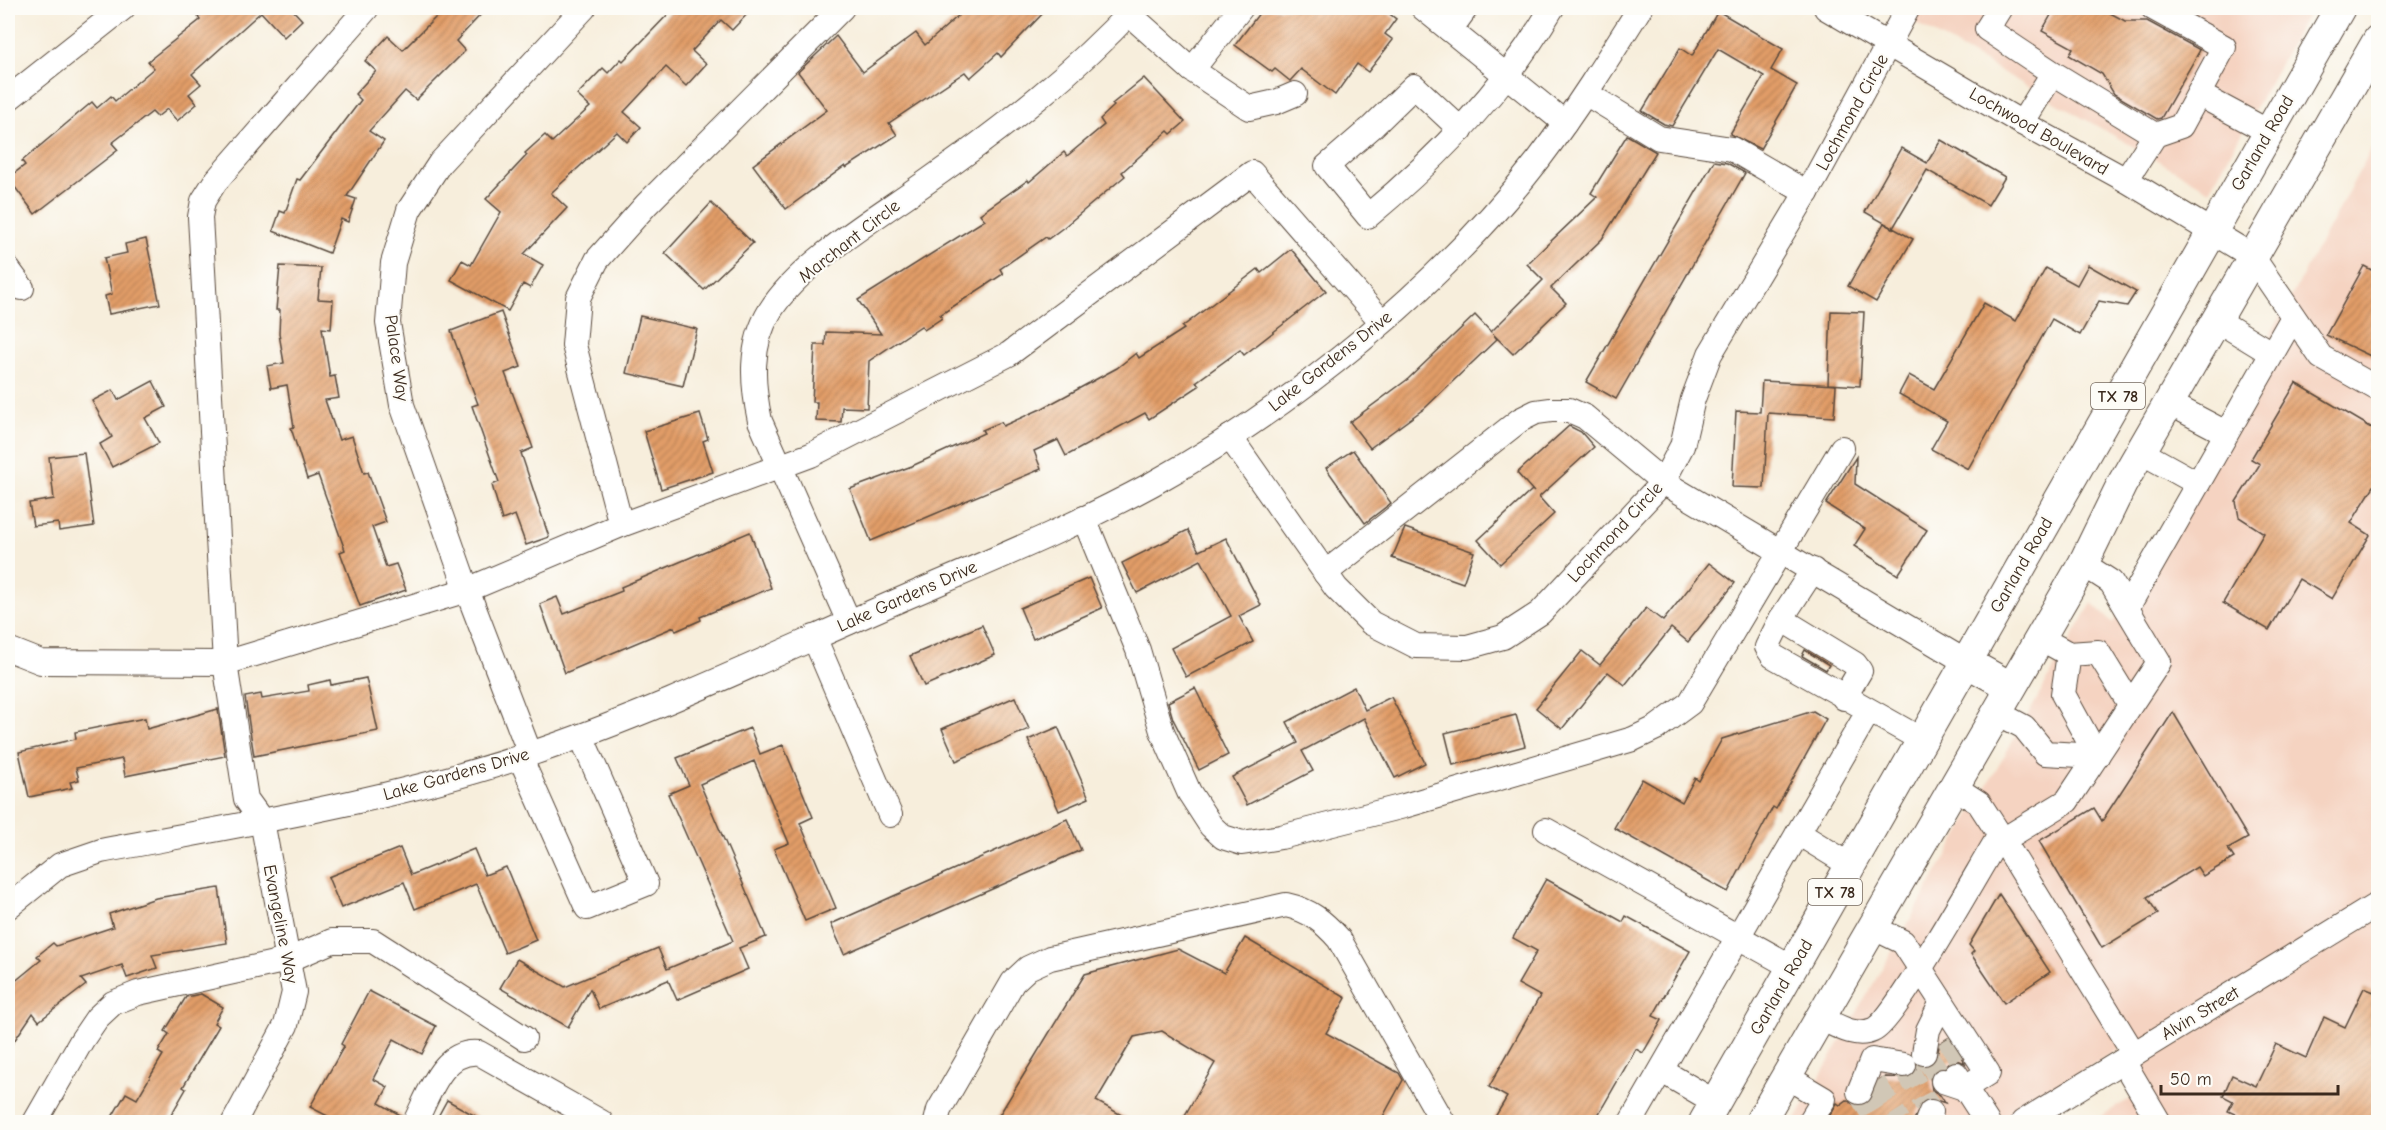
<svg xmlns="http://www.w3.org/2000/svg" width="2386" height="1130" font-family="'Comic Neue',sans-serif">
	<defs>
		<pattern id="building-hatch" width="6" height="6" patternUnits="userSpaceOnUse" patternTransform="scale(1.5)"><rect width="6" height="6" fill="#e29d68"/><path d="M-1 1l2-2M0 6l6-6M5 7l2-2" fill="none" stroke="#b88055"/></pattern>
	</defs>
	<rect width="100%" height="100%" fill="#fdfcf7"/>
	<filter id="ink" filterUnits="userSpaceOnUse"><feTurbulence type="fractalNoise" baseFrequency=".0167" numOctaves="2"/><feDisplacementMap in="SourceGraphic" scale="12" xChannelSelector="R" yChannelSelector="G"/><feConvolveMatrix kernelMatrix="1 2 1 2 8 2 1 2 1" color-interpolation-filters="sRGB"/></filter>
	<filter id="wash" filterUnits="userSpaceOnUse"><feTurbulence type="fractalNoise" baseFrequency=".008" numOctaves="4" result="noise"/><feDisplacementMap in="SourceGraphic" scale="24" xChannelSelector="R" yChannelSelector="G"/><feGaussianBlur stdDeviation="1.35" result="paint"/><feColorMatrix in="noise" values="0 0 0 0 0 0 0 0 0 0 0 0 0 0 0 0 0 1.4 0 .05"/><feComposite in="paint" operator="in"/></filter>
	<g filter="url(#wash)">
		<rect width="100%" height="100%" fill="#f7eedc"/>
		<g fill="#f5d3c1">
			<polygon points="1889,8 2311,8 2210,190"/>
			<polygon points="2378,137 2378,1122 2091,1122 2150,1087 2126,1045 1997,1122 1794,1122 2092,603 2113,623"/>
		</g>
		<g id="blocks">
			<g fill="url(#building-hatch)">
				<polygon points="209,8 291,8 302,20 284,37 261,12 192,74 201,84 189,94 197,104 177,121 167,109 157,117 152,112 112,143 118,150 35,214 8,178 25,165 22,161 92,102 97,108 111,96 115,101 154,68 148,61 200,20 198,17"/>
				<polygon points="445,8 487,8 456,41 465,51 416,100 405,91 369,131 384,141 347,196 356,199 348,222 341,219 329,253 273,231 280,211 285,213 297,179 300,180 361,100 355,94 376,71 365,61 388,36 403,50"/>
				<polygon points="674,8 753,8 732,30 721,20 692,51 706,64 686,86 666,67 624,112 641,127 627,142 617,132 551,193 567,208 524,254 543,265 530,288 523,284 508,311 451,280 462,260 471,265 501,212 486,199 527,155 525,153 545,135 552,142 590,107 577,95 603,68 608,73 621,59 623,61"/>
				<polygon points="967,8 1048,8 1001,57 998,53 970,78 965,72 889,123 897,135 846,168 845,166 786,209 753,165 827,110 798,72 836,36 863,72 916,33 925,45"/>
				<polygon points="1263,8 1382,8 1396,19 1385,34 1393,40 1368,72 1357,64 1335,95 1301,69 1290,81 1275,69 1272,72 1235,45"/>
				<polygon points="2055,8 2101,8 2125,21 2147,21 2200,50 2161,118 2157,119 2114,94 2102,74 2069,55 2073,48 2042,31"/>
				<polygon points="1718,11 1783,49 1771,70 1797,85 1760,149 1730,134 1764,76 1718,49 1672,126 1664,124 1642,111 1680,48 1692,56"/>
				<polygon points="1144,78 1185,122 1171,134 1168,131 1122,172 1125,176 1064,227 1048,239 1046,237 1000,269 1003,274 940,315 942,318 924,330 921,326 869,361 867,408 842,407 841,422 816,421 817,402 812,402 815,345 825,345 826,332 881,334 858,300 985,220 980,214 1028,180 1029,182 1064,152 1067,156 1104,125 1100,119 1114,106 1112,104"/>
				<polygon points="1627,135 1656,152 1602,239 1551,288 1566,303 1513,354 1493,334 1497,339 1425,408 1370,448 1350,422 1408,379 1475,315 1491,332 1543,280 1527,264 1597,197 1591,193"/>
				<polygon points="1941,140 2005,177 1988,205 1927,170 1893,228 1865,212 1901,148 1927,163"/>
				<polygon points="1714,161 1727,163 1745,173 1616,399 1586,382"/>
				<polygon points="711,203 753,243 704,290 665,253"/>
				<polygon points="1884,223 1913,239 1876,302 1848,286"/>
				<polygon points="146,239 160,304 109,314 105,296 112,294 104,258 127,253 125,244"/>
				<polygon points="1291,249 1326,291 1244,355 1240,350 1196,382 1199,386 1149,419 1145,413 1066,456 1058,440 1034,451 1041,469 871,541 850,489 912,466 984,433 982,430 1001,422 1003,426 1043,408 1117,368 1136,353 1139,358 1184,329 1182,327 1258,269 1261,273"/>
				<polygon points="2088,265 2136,292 2127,306 2099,301 2080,335 2052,319 1968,469 1931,449 1947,421 1899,394 1909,375 1934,389 1984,303 2016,321 2046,268 2077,285"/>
				<polygon points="280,266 321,268 318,299 333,300 331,329 322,328 330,377 335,376 339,398 325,400 339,440 352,436 364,473 368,472 386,522 372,527 386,567 396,564 406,590 360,606 340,552 345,550 318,475 307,479 291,428 294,427 287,385 271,388 267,366 284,363 279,334 280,310 276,310"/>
				<polygon points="2364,266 2379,274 2379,360 2326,335"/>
				<polygon points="1831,311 1864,312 1860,386 1828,384"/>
				<polygon points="501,312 521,367 505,373 533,448 521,453 549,537 526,545 515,515 502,520 492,485 499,482 472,406 478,404 451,331"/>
				<polygon points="640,316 697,329 683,386 626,373"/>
				<polygon points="153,381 166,407 145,418 159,443 112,467 100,444 112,437 92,401 113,390 118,400"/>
				<polygon points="1762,381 1836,385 1834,417 1768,413 1764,488 1732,487 1736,411 1760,412"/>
				<polygon points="2296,383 2379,432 2379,478 2351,523 2370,535 2332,599 2299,579 2269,630 2223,603 2264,533 2239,517 2236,502 2260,464 2251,459"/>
				<polygon points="700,414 708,439 703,441 713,472 661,489 644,431"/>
				<polygon points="1569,426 1581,432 1594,447 1539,497 1554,514 1500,564 1478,540 1532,490 1534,492 1517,473"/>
				<polygon points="1353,450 1391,503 1365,523 1326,468"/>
				<polygon points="84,453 94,526 59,531 58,523 33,526 29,503 54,499 49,457"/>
				<polygon points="1856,457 1855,484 1927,530 1898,575 1854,546 1865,529 1826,504"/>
				<polygon points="1405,528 1474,552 1463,583 1392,558"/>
				<polygon points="1188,530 1199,551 1226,538 1261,605 1239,616 1253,642 1186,677 1171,648 1231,616 1201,560 1137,593 1122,563"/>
				<polygon points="750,532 771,588 700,617 701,620 676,631 674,627 565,673 540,604 557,597 564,614 622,591 621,587"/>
				<polygon points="1709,563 1735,583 1688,642 1671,628 1625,685 1608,672 1562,729 1536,708 1582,651 1600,665 1646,608 1663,621"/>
				<polygon points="1089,578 1102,608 1033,639 1020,608"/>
				<polygon points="982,625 995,655 924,686 910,656"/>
				<polygon points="1805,650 1829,665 1826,670 1802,656"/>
				<polygon points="366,678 378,731 254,756 245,697 261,694 262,699 309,691 308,685 330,680 331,685"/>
				<polygon points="1354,687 1365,710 1391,697 1425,763 1395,778 1364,718 1302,751 1313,771 1247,805 1232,777 1298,743 1287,722"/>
				<polygon points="1195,688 1228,755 1199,770 1173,719 1168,702"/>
				<polygon points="1015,697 1029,729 956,761 942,729"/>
				<polygon points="218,709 225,756 125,776 122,759 76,768 79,780 70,782 72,788 29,797 19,752 76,739 75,732 145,718 147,729"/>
				<polygon points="1813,711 1826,719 1776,809 1773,807 1728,892 1614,828 1642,779 1682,802 1695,778 1699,781 1722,739"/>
				<polygon points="2173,712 2248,838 2228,849 2234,858 2203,876 2197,867 2147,897 2158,914 2102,948 2039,841 2094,808 2102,821"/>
				<polygon points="1516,715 1525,746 1453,765 1445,733"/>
				<polygon points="1058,727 1089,798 1059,811 1028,740"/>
				<polygon points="750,728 760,754 783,745 813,817 800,823 836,908 805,921 774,849 789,843 754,761 700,784 766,937 739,948 748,969 677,1000 668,980 599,1009 590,989 568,1027 500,988 517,959 565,987 658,948 667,969 733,941 668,794 689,785 677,758"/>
				<polygon points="1067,819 1081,850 844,954 831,924"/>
				<polygon points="400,848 411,875 474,849 485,875 506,867 536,940 505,953 476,884 415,909 404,882 341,908 328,877"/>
				<polygon points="1546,879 1623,922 1626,916 1690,951 1653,1016 1662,1020 1643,1053 1636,1049 1594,1122 1492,1122 1507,1097 1489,1087 1540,996 1518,984 1537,951 1513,938"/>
				<polygon points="219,888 227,943 152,955 157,968 127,978 122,965 81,979 86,985 39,1021 33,1013 8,1050 8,987 41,960 37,956 53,943 56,946 113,927 109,914 156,898"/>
				<polygon points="1999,894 2050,972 2004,1003 1971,954 1974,951 1969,945"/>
				<polygon points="1245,938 1346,998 1326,1033 1399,1073 1403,1080 1380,1122 1181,1122 1215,1063 1162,1031 1134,1037 1096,1101 1134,1122 995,1122 1085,974 1178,949 1224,973"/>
				<polygon points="2364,988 2379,994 2379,1122 2252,1122 2228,1111 2233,1101 2223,1096 2232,1075 2256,1086 2276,1044 2306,1058 2324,1017 2345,1027"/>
				<polygon points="369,991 436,1026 422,1054 394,1039 373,1079 388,1087 379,1103 402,1116 401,1122 339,1122 310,1107 344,1046 341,1044"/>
				<polygon points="201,994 223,1007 214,1023 219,1026 183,1087 186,1089 167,1122 109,1122 126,1093 137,1099 163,1055 158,1052 169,1034 165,1031 186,997"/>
				<polygon points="1948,1038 1965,1063 1956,1060 1949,1062 1944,1067 1934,1070 1930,1076 1932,1090 1940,1095 1945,1103 1930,1098 1923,1101 1913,1122 1826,1122 1837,1103 1840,1105 1847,1100 1854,1105 1867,1104 1879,1080 1885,1077 1909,1078 1915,1073 1918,1065 1929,1066 1935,1062 1940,1043"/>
				<polygon points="447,1100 486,1122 435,1122"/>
			</g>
		</g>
	</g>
	<g filter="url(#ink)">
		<use href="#blocks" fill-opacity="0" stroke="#57473a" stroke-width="1.5"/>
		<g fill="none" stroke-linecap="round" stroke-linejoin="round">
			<g stroke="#d1c7b6" stroke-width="24" stroke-dasharray="24 12" stroke-linecap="butt">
				<polyline points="1948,1038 1966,1067"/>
				<polyline points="1924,1053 1943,1081"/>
				<polyline points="1904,1065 1931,1112"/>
				<polyline points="1874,1083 1899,1122"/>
				<polyline points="1859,1092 1878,1122"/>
			</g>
			<g stroke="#57473a" stroke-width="26">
				<g id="minor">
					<polyline points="1423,8 1450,30 1466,8"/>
					<polyline points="1826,8 2022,123 2126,180 2252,256 2321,357 2378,389"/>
					<polyline points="2000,8 1987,29 2053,73 2022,123"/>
					<polyline points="1128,13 1192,70 1249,108 1276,102 1295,94"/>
					<polyline points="1450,30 1565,123"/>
					<polyline points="1192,70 1241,8"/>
					<polyline points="2053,73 2155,135"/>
					<polyline points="1587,94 1659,138 1732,149 1807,193"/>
					<polyline points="2200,95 2269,132"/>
					<polyline points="8,99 123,8"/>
					<path d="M1461,130L1414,86L1372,127L1327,166L1368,216C1439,157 1505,88 1552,8"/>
					<polyline points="2126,180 2155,135 2181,126 2224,47 2153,8"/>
					<polyline points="8,269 22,288"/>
					<polyline points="2217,320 2271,353"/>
					<polyline points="2169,403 2226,433"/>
					<polyline points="1230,437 1336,588 1371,623 1416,646 1467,647 1503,637 1540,613 1663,482 1682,446 1693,399 1710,354 1816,177 1908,8"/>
					<polyline points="2141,452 2197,483"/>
					<polyline points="1084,518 1138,650 1162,731 1189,792 1211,826 1223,837 1242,843 1281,837 1404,806 1633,739 1656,728 1690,703 1842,448"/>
					<polyline points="621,525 574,345 578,298 597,260 646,205 842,8"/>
					<polyline points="2083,564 2111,582 2159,662 2067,801 2003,840 2134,1054"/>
					<polyline points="1813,570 1781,619 1767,647 1773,656 1922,740"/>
					<polyline points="1325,573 1520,420 1536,412 1551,410 1569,410 1585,417 1663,482 1966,662"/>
					<polyline points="2127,608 2293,317"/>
					<polyline points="1781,619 1855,664 1860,671 1844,698"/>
					<path d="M849,622L760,421C752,384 749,345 770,311C801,261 884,213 932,178C1004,127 1074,73 1134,8"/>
					<polyline points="814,637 890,815"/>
					<polyline points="2040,638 2069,654 2098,652 2130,704"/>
					<polyline points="8,649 41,662 225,663 467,590 621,525 811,455 1009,354 1252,173 1382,322"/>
					<polyline points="2069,654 2063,694 2097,756"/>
					<polyline points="1996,712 2024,727 2045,753 2097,756"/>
					<polyline points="530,754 467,590 402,405 388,323 393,263 409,210 440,163 584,8"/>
					<polyline points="520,757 587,908 646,884 581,736"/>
					<polyline points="1954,787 1979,803 2003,840"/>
					<polyline points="1546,830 1792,967"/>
					<polyline points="1798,833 1850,865"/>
					<path d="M8,907L60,865L101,851C244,824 389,801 527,755C647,715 763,660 879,609C970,569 1064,532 1152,484C1294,406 1439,288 1539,159C1576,110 1608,59 1640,8"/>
					<polyline points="1872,927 1903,942 1988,1073 1964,1088 1943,1081"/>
					<path d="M1821,1018C1837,1026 1855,1038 1873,1030C1895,1021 1981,865 2000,835"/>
					<polyline points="1924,1053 1928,1030 1942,1002"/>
					<polyline points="2123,1061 2159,1122"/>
					<polyline points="1662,1071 1715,1102"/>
					<polyline points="1956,1074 1987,1122"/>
					<polyline points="1787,1077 1824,1099 1810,1122"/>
					<polyline points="1859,1092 1872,1060 1904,1065"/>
					<polyline points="35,1122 82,1040 97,1018 113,1003 138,993 288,960 332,941 373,941 524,1038"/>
					<polyline points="234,1122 286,1025 294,992 262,821 246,799 225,663 200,217 203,201 215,182 367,8"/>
					<path d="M415,1122C429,1095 442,1049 479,1053L601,1122"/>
					<path d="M936,1122L939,1110L1013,982L1028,968L1050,958L1286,905C1309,910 1323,921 1339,939L1443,1122"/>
					<polyline points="1631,1122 1868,712"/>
					<polyline points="1927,1122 1931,1112"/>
					<polyline points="2023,1122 2378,904"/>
				</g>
			</g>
			<g stroke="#57473a" stroke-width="32">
				<g id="major">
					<polyline points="1966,662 2011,687"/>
					<polyline points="1704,1122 2340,8"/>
					<polyline points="1760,1122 2083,564 2122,484 2378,40"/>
				</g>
			</g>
			<use href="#minor" stroke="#fff" stroke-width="24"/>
			<use href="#major" stroke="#fff" stroke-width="30"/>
		</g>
	</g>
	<g text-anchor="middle" stroke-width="4.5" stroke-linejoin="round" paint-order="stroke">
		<g fill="#fdfcf7" stroke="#75695f" stroke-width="1.5">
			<rect x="2091" y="383" width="54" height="26" rx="4.5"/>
			<rect x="1808" y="879" width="54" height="26" rx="4.5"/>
		</g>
		<g font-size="16" font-weight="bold" fill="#3b2a1e">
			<text x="2118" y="402">TX 78</text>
			<text x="1835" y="898">TX 78</text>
		</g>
		<g font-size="18" fill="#3b2a1e" stroke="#fdfcf7">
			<text transform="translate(1852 112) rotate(-61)" y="6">Lochmond Circle</text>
			<text transform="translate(2039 131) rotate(30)" y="6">Lochwood Boulevard</text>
			<text transform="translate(2262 143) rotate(-60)" y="6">Garland Road</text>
			<text transform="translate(849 241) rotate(-38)" y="6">Marchant Circle</text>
			<text transform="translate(397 358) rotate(82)" y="6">Palace Way</text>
			<text transform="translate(1330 361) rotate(-38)" y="6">Lake Gardens Drive</text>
			<text transform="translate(1615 532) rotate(-47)" y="6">Lochmond Circle</text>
			<text transform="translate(2021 565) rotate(-60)" y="6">Garland Road</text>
			<text transform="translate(907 596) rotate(-24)" y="6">Lake Gardens Drive</text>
			<text transform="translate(456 774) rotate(-16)" y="6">Lake Gardens Drive</text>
			<text transform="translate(281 924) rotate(79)" y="6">Evangeline Way</text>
			<text transform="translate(1781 987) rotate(-60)" y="6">Garland Road</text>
			<text transform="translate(2200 1013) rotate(-31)" y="6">Alvin Street</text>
		</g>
	</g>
	<rect width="2386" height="1130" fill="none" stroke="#fdfcf7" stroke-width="30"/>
	<path d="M2161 1085v9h177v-9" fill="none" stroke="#3b2a1e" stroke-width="3"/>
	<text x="2170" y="1085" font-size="18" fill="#3b2a1e" stroke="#fdfcf7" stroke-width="4.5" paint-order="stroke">50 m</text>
</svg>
